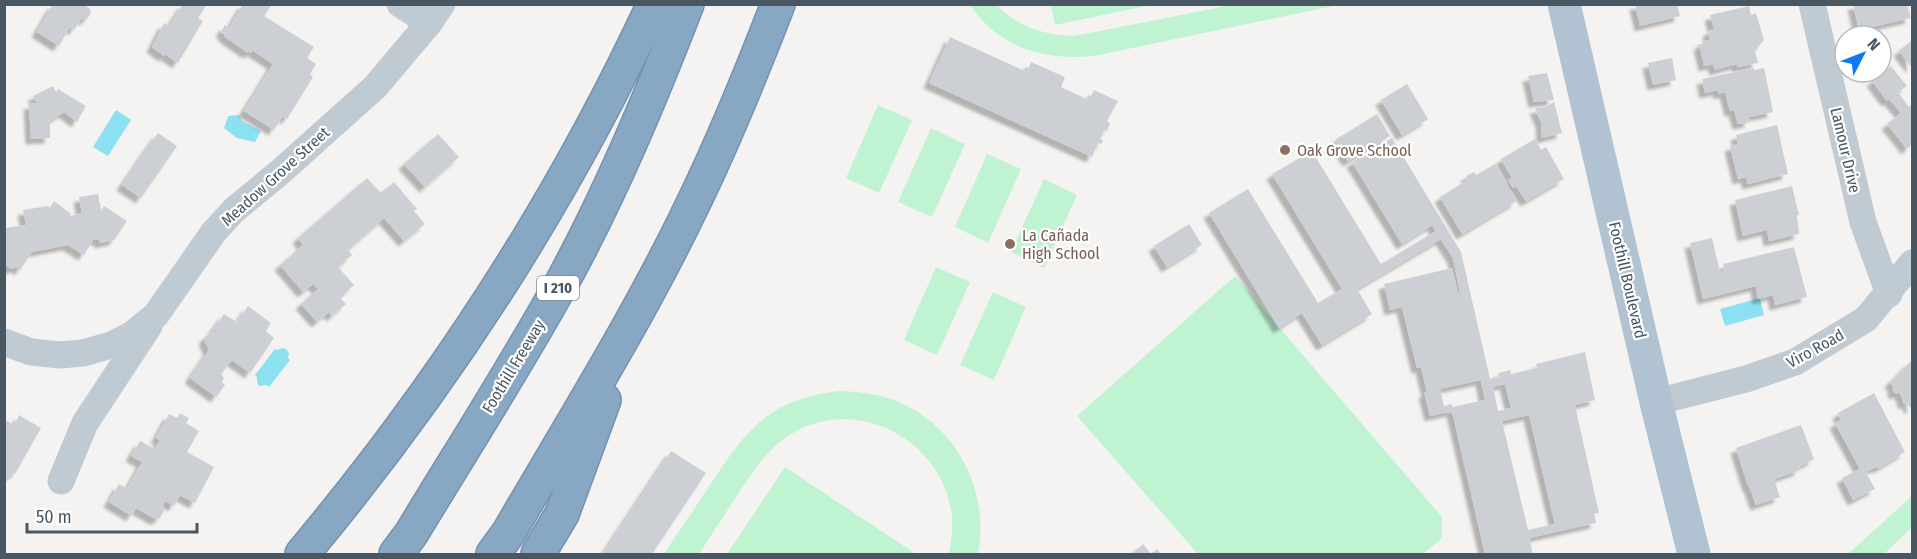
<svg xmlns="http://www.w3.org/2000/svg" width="1917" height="559" font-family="'Fira Sans Condensed',sans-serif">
	<defs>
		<filter id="shadow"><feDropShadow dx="-5.5" dy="5.5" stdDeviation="1.5" flood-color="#0004"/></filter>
	</defs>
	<rect width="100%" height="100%" fill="#f5f2f2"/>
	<g fill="#c0f3d2">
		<polygon points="1051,4 1151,4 1151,5 1055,25"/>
		<path d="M970,5H997C1018,27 1044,35 1074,36L1232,5H1338L1094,56C1044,61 999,48 970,5Z"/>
		<polygon points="878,105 912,120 879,193 846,178"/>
		<polygon points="931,128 965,144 932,217 898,202"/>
		<polygon points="987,154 1021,169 988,243 955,227"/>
		<polygon points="1044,179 1077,195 1044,268 1011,252"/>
		<polygon points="936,267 970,282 937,355 904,340"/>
		<polygon points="1235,276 1442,517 1442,538 1423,554 1198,554 1077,416"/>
		<polygon points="993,292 1026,307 994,380 960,365"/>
		<path d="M840,391C861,392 883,394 903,404C959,430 990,494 978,554H949C952,538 954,521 950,505C935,436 855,397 793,433C767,448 752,473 736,497C724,516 711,535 699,554H664C679,531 695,508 710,485C747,429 769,399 840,391Z"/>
		<polygon points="785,467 916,554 727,554"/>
		<polygon points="1912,496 1912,527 1884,554 1848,554"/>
	</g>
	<g fill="#8be1f2">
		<polygon points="116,110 131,120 108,156 93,147"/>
		<polygon points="239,115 242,121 261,131 255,142 237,138 224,128 228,116"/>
		<polygon points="1760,298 1764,315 1725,326 1720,309"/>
		<polygon points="282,348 286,349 289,353 288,358 290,360 269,387 267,385 259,386 257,382 257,377 255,375 275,349 277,350"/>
	</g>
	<g fill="#ccd0d5" fill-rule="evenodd" filter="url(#shadow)">
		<polygon points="53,4 86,6 90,9 91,13 87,19 81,19 74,30 70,27 59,46 37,32"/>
		<polygon points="183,4 207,4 198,18 203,21 178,63 165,54 164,56 152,47 164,23 169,26"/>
		<polygon points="243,4 269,4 271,6 264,16 314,47 307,58 316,64 310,74 313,77 287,119 283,116 274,130 244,111 273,64 252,50 251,53 248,51 248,53 224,36 225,34 221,32 225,25 229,28"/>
		<polygon points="1635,4 1677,4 1680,16 1640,26"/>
		<polygon points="1853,4 1907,4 1911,18 1859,30"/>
		<polygon points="1749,6 1751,15 1756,13 1764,40 1760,45 1754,47 1758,63 1738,67 1737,64 1715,70 1713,64 1704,66 1699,44 1703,44 1702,41 1710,40 1708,31 1714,29 1710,15"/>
		<polygon points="950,37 1027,72 1031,62 1065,77 1061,87 1089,100 1094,90 1118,101 1107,121 1110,123 1107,131 1104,130 1100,139 1103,140 1101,144 1098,143 1092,157 929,83"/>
		<polygon points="1912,40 1912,68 1899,51"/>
		<polygon points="1672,58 1676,80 1653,85 1648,63"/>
		<polygon points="1891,66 1907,86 1898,92 1909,107 1912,104 1912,144 1907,149 1887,124 1901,113 1889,99 1887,101 1872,81"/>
		<polygon points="1754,68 1754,70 1764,68 1773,112 1749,117 1750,122 1738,124 1734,110 1730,111 1725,92 1719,94 1718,90 1705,93 1702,79"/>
		<polygon points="1547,73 1554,100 1534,102 1528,76"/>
		<polygon points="1407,84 1428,119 1402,135 1381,100"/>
		<polygon points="53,86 56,92 58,89 86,106 77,122 64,112 50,121 50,138 31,139 29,104 37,103 33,96"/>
		<polygon points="1554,102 1562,133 1542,138 1541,122 1535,108 1545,107"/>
		<polygon points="1377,114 1390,136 1348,161 1335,140"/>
		<polygon points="1777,125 1788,174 1748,184 1746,177 1738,179 1730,146 1738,144 1736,135"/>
		<polygon points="158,133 177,146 141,198 122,185"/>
		<polygon points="438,134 459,157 425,187 404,164"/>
		<path d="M1392,138L1461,252L1490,379L1499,377L1498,373L1510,370L1511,374L1537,368L1536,364L1585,352L1595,400L1575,405L1599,513L1594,514L1596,523L1529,538L1533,554H1485L1452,411L1430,416L1424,392H1427L1421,367L1417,368L1402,307L1390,310L1384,284L1452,268L1458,293H1460L1453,258L1441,239L1357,289L1372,314L1322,345L1302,313L1279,328L1209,213L1248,189L1318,303L1342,289L1272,174L1312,151L1381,264L1436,231L1432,225L1402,244L1352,162ZM1481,380L1485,400L1452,407V404L1444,406L1440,389ZM1505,384L1511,408L1498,411L1493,387ZM1529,415L1555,524L1528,530L1502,421Z"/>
		<polygon points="1535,139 1541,150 1546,147 1564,179 1526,201 1516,186 1513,188 1508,180 1512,178 1501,159"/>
		<polygon points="1495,164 1517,201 1462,234 1440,197 1468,180 1466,176 1474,172 1476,175"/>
		<polygon points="367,178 381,193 394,182 417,209 414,211 425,224 404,241 384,218 348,250 352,255 338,267 354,285 340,298 346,304 332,316 329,312 317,322 301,304 318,289 313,284 303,292 280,265 303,245 298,238"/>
		<polygon points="1792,186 1799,215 1797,215 1799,234 1769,241 1767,230 1743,236 1735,200"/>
		<polygon points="98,194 101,210 104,206 127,221 114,240 100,243 99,239 93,240 84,255 68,245 32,252 20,270 16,267 11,269 4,264 4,228 26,225 23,210 48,206 49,209 54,201 70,213 71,216 82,213 79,197"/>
		<polygon points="1189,224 1202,245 1167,267 1154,246"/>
		<polygon points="1712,238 1720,272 1725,270 1723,264 1794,247 1807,297 1775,305 1773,295 1758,299 1756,286 1703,299 1690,243"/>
		<polygon points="248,306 271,323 266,331 274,338 250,373 232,360 221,374 224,378 222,382 225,385 216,397 190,378 209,350 205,342 205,337 210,333 214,332 212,331 224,314 237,322"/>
		<polygon points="1912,360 1912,410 1906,402 1904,404 1902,400 1903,399 1899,392 1896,394 1892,390 1894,388 1890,382"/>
		<polygon points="1874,393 1905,452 1879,468 1876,467 1866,472 1875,489 1853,500 1842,478 1860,469 1835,423 1841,420 1838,413"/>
		<polygon points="180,413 189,418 186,423 199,431 187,452 214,467 195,503 180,495 174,506 165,501 163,506 165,509 160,518 155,519 136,508 132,516 109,502 119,484 127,489 142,462 131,456 140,441 155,449 160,440 156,438 169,414 177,418"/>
		<polygon points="19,415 41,428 15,474 12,472 4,486 4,419 14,425"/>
		<polygon points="1801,425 1814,459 1799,467 1800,470 1774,479 1780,497 1756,505 1749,486 1748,486 1736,448"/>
		<polygon points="671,451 706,473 652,554 603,554"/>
		<polygon points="1143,544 1151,554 1157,549 1161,554 1132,554"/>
	</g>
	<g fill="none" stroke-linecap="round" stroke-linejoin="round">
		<g stroke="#7392af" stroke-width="36">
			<g id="highway">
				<path d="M302,554C442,387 562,202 654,4"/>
				<path d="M396,554L411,534C463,448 518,363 566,275C613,188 651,97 687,4"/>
				<path d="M493,554L509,532C571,425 637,320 690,210C723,143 751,74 778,4"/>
				<polyline points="538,554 562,514 604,400"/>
			</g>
		</g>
		<g stroke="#c0cad2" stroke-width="27">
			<polyline points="400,4 429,23"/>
			<polyline points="1812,4 1863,222 1889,294"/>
			<polyline points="4,342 31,352 60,355 83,353 111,345 131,335 156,315 213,233 234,210 279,173 375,87 429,23 442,4"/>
			<polyline points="1656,402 1746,379 1795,362 1866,319 1912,263"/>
			<polyline points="61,481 85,423 149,326"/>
		</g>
		<polyline stroke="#b1c3d2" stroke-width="33" points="1564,4 1656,402 1694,554"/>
		<use href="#highway" stroke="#88a7c3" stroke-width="33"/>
	</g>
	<g fill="#8d6e63" stroke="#fff" stroke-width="2">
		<circle cx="1285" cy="150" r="6"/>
		<circle cx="1010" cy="244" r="6"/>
	</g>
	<g text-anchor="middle" stroke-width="4.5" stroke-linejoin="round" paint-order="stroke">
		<rect fill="#fff" stroke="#7f8991" stroke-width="1.5" x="537" y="276" width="42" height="24" rx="4.5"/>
		<g font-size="15" font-weight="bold" fill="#485762">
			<text x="558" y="293">I 210</text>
		</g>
		<g font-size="16" fill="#785e54" stroke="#fff" text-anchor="start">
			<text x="1297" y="156">Oak Grove School</text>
			<text x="1022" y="241">La Cañada<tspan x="1022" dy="18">High School</tspan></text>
		</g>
		<g font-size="16" fill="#485762" stroke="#fff">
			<text transform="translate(1846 150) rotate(77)" y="6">Lamour Drive</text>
			<text transform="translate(275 176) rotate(-42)" y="6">Meadow Grove Street</text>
			<text transform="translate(1628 280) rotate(77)" y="6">Foothill Boulevard</text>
			<text transform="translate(1815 348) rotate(-29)" y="6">Viro Road</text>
			<text transform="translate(513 366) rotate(-59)" y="6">Foothill Freeway</text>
		</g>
	</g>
	<rect width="1917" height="559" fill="none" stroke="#485762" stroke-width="12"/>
	<g transform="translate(1863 54) rotate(48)"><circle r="28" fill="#ffffff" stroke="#b6bcc0" stroke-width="1.5"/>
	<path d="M0-4.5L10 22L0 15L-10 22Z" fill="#0f7bf2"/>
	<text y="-9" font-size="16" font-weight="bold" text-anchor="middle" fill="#485762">N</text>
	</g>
	<path d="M27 523v9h170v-9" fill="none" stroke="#485762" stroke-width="3"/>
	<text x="36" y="523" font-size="18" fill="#485762" stroke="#ffffff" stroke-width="4.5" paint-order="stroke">50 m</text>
</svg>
